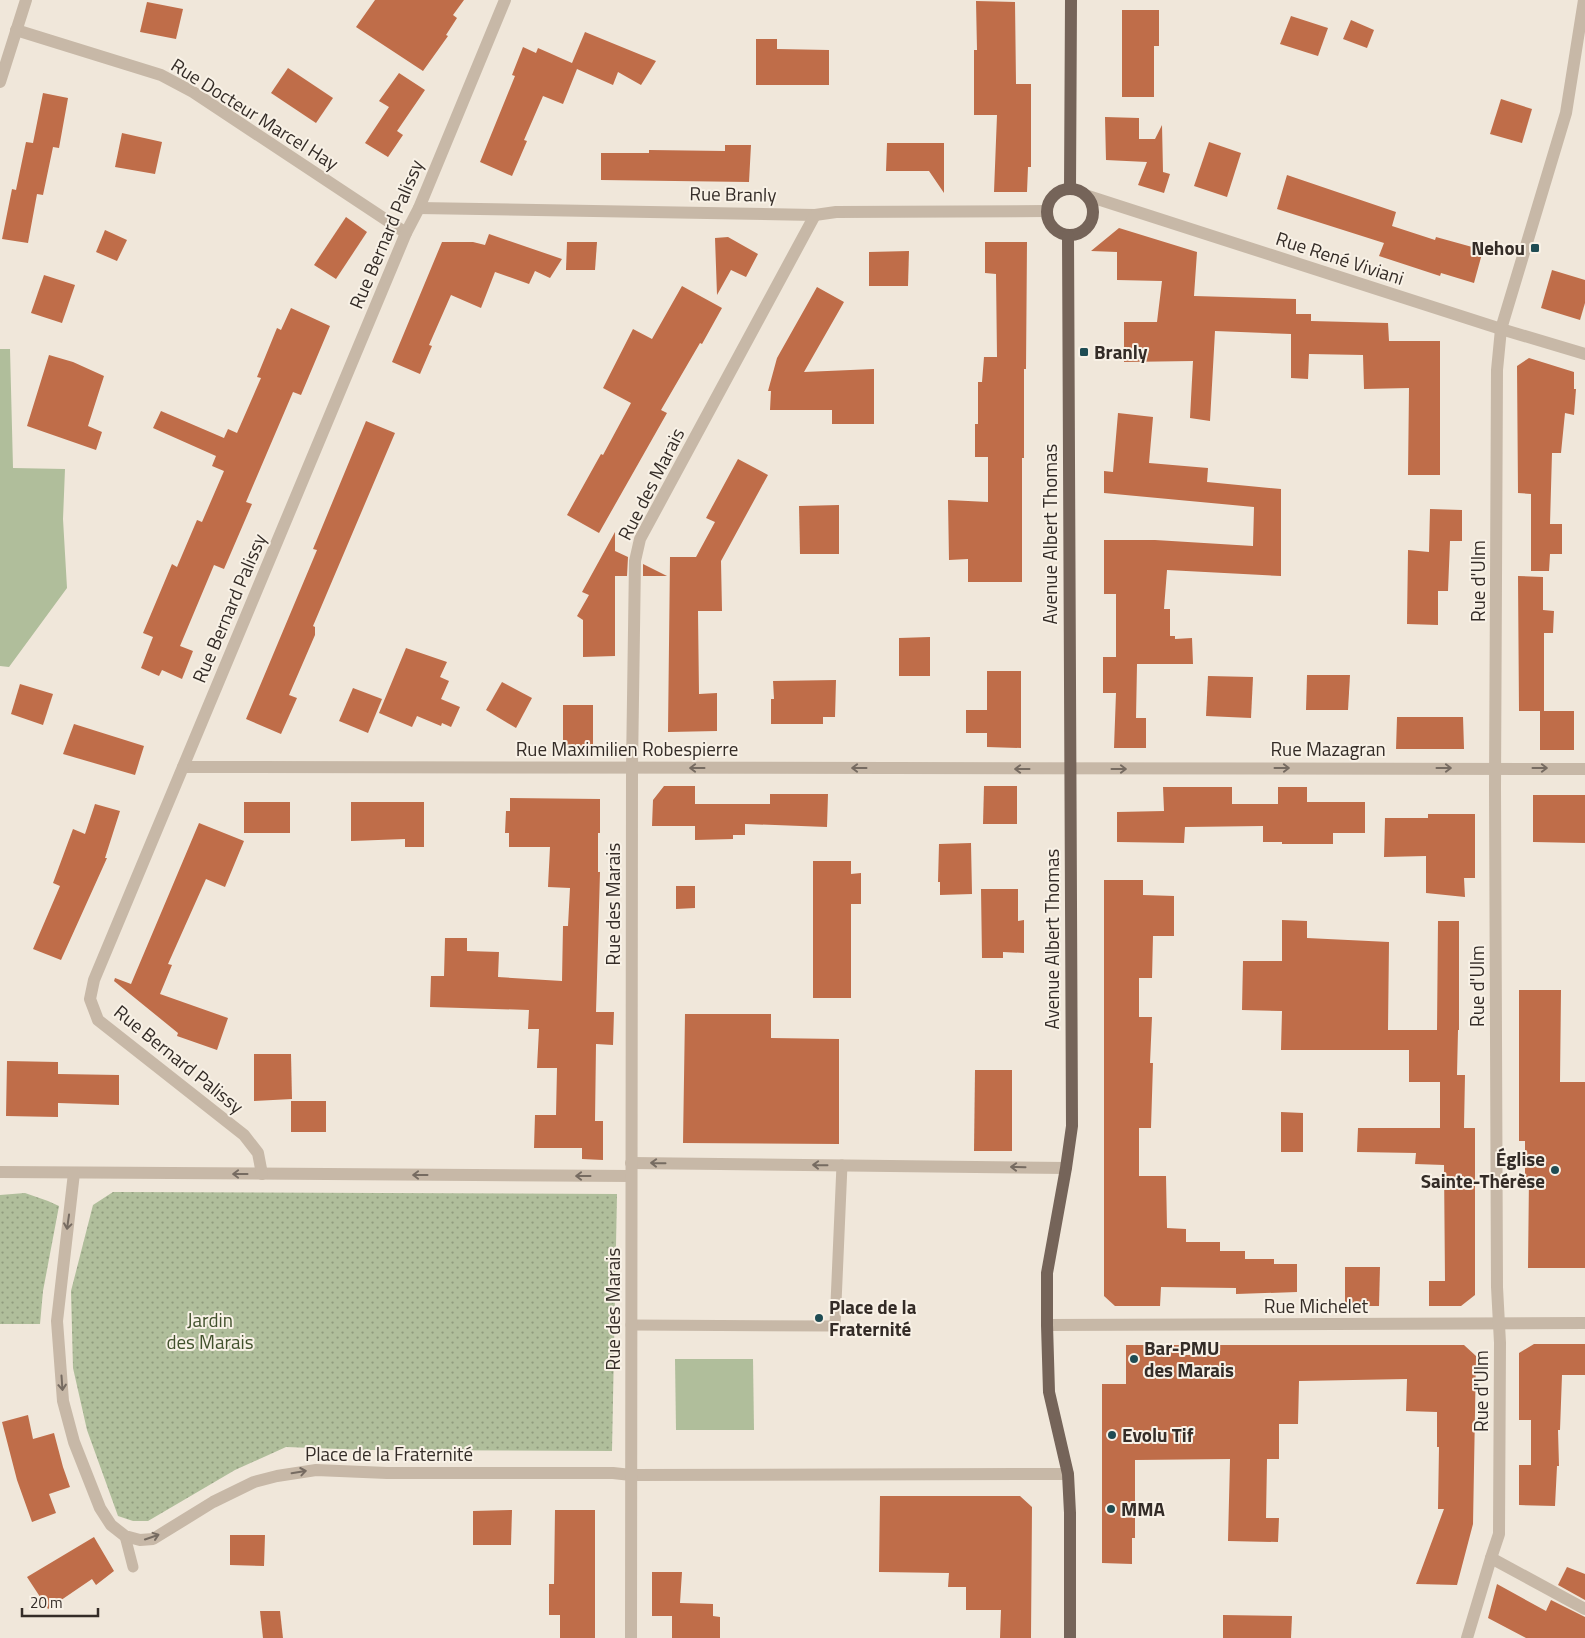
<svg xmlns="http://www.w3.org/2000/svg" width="1585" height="1638" font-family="'Titillium Web',sans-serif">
	<defs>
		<pattern id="park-dots" width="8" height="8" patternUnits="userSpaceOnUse" patternTransform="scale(1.25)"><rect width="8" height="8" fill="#b0be9b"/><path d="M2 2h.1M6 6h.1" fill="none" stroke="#909b7e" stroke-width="1.8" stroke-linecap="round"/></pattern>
	</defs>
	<rect width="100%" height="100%" fill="#f0e7da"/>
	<g fill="#b0be9b">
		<polygon points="0,349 10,349 13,468 65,469 63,519 67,588 9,667 0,666"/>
		<polygon points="675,1359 753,1359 754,1430 676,1430"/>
	</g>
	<g fill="url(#park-dots)">
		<polygon points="113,1192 617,1194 612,1451 367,1450 286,1447 235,1470 148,1521 133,1521 118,1516 87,1430 73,1368 71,1291 93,1205"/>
		<polygon points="25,1193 48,1201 59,1206 43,1291 40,1324 0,1324 0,1195"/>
	</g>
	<g fill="#bf6d49">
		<polygon points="375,0 464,0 453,15 457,18 446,35 448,36 423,71 356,27"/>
		<polygon points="976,1 1015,2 1016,84 1031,84 1031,167 1028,167 1027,192 994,192 997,115 974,115 974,50 977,50"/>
		<polygon points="147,2 183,9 176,39 140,32"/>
		<polygon points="1122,10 1159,10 1159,46 1154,46 1154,97 1122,97"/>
		<polygon points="1291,16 1328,28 1318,56 1280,44"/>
		<polygon points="1351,20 1374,30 1367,48 1343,39"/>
		<polygon points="585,32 656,61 641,85 618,72 613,85 577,69 563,104 543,96 524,140 527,141 512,176 480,162 515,76 512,75 523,47 536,53 538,48 572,63"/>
		<polygon points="756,39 777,39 777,49 829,50 829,85 756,85"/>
		<polygon points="288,68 333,98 316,123 271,93"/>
		<polygon points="399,73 425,90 397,131 403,135 388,157 365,143 389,107 379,101"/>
		<polygon points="43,93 68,98 59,148 53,147 43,195 37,194 28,243 2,239 12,189 16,190 26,142 33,143"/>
		<polygon points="1501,99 1532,109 1522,143 1490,134"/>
		<polygon points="1105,117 1139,118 1139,139 1155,139 1162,125 1163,172 1170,174 1164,193 1138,185 1147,162 1106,160"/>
		<polygon points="122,133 162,142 155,174 115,167"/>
		<polygon points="1209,142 1241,153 1227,197 1194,186"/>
		<polygon points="887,143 944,143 944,193 929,171 886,171"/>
		<polygon points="725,145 751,145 749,182 601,180 601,153 649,153 649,150 725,151"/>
		<polygon points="1287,175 1396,212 1392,226 1435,240 1436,237 1483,250 1474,283 1441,273 1440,276 1379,256 1384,243 1277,209"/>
		<polygon points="346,217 367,232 336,279 314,265"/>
		<polygon points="1119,228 1197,252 1194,296 1296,299 1296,314 1311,314 1311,321 1388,323 1389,341 1440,341 1440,475 1408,475 1409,388 1364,389 1363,355 1309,354 1308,379 1291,378 1291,334 1215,331 1210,421 1190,418 1193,361 1124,362 1124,322 1157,322 1162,281 1117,280 1117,252 1091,251"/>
		<polygon points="105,230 127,240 117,261 96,252"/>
		<polygon points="489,234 562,259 550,278 535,271 529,284 495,272 481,308 451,295 429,345 432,346 420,374 392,362 442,242 473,242 485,245"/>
		<polygon points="728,237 758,254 746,277 731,270 717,295 715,238"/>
		<polygon points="567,242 597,242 595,270 566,270"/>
		<polygon points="985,242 1027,242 1026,369 1024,369 1024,458 1022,458 1022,582 968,582 968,559 949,560 948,500 988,502 988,457 975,457 975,424 978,424 978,382 982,382 984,357 997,357 996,274 985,273"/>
		<polygon points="909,251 908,286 869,286 869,252"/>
		<polygon points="1552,270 1585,280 1585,303 1580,320 1541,308"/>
		<polygon points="44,275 75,285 62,323 31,313"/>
		<polygon points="682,286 722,308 702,344 700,343 661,410 667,413 599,533 567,515 601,454 603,455 631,403 603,388 633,329 652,339"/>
		<polygon points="817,287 844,302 804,372 874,369 874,424 832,424 832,410 770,410 771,391 768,391 777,358"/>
		<polygon points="291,308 330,326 301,395 293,392 246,502 252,504 224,569 214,565 180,646 193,651 182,679 162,670 159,676 141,668 153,637 143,633 172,564 177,567 197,520 202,522 224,471 212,466 216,456 153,428 161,411 224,438 228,429 237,433 261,378 257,377 277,328 281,330"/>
		<polygon points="49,355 73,362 104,376 88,426 102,432 96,450 27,426"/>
		<polygon points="1529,358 1574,372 1574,389 1576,389 1574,415 1565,413 1561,453 1552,453 1550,524 1562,524 1562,554 1550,554 1549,571 1531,571 1531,494 1518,493 1517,366"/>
		<polygon points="1118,413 1153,417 1149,463 1208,468 1207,482 1281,489 1281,576 1167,570 1164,609 1170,609 1170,636 1175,636 1175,639 1192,638 1193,664 1137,664 1136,718 1146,718 1146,748 1114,748 1116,693 1103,693 1103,657 1116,657 1116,594 1104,594 1104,540 1155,540 1253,546 1254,507 1104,493 1104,471 1113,472"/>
		<polygon points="366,421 395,433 313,626 315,627 315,635 289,695 297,698 281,734 246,719 317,550 313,549"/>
		<polygon points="738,459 768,475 721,561 722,611 698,611 699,694 717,693 717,731 668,732 670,557 696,557 715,522 706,518"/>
		<polygon points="839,505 839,554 800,554 799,506"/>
		<polygon points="1430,509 1462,510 1462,541 1450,541 1448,591 1438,591 1438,625 1407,624 1408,550 1429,552"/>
		<polygon points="615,532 615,551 628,557 627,576 615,576 615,656 583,657 583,620 577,616 589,595 582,592"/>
		<polygon points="643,564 667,576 643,576"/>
		<polygon points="1518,576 1543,577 1543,610 1554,611 1553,633 1544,633 1544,711 1519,711"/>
		<polygon points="930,637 930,676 899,676 899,638"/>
		<polygon points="406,648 447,662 440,677 449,681 441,699 460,707 451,727 442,723 441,726 417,716 412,727 379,713"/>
		<polygon points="987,671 1021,671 1021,748 987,747 987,733 966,733 966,710 987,710"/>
		<polygon points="1307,675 1350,675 1348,710 1306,710"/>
		<polygon points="1208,676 1253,677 1251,718 1206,716"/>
		<polygon points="836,680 835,717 823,717 823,724 771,724 771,699 774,699 773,681"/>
		<polygon points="502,682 532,698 516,728 486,710"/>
		<polygon points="20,684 53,694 43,725 11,714"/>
		<polygon points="353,688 382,699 368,733 339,721"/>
		<rect x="563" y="705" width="30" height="44"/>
		<rect x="1540" y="711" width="34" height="39"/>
		<polygon points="1397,717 1463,717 1464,749 1396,749"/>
		<polygon points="74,724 144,746 135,775 63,754"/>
		<polygon points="664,786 695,786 695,804 770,804 770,794 828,794 827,827 745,824 745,835 733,835 733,839 695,840 695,826 652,826 653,800"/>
		<polygon points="984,786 1017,786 1017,824 983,824"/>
		<polygon points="1163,787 1232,787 1232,804 1278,804 1278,787 1307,787 1307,802 1365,802 1365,833 1333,833 1333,844 1282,844 1282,842 1263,842 1263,826 1185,827 1184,843 1117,842 1117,812 1164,811"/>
		<polygon points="1533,795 1585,795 1585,843 1533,842"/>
		<polygon points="510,798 600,799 600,833 598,833 598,872 600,872 596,1012 614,1012 613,1045 596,1044 595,1121 603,1121 603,1160 582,1159 582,1148 534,1148 535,1115 556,1115 557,1068 537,1068 539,1029 528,1029 529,1010 430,1007 431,976 444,976 445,938 467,938 467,951 499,952 498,977 562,981 563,926 568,926 570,888 548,887 550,847 509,847 509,833 505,833 506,811 510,811"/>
		<rect x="244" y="802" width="46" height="31"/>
		<polygon points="351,802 424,802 424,847 405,847 405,839 351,841"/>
		<polygon points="95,804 120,811 105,858 107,858 61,960 33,949 60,886 53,883 73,829 85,834"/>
		<polygon points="1428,814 1475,814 1475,878 1464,878 1465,897 1426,893 1426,856 1384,857 1385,818 1428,818"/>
		<polygon points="199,823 244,841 225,887 206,879 168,964 172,965 160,994 228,1018 217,1050 177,1036 178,1033 114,981 115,978 131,984"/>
		<polygon points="971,843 972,894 940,895 940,882 938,882 939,844"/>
		<polygon points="813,861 851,861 851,874 861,873 861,904 851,904 851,998 813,998"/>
		<polygon points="1104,880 1143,880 1143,895 1174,896 1174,936 1153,936 1152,978 1139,978 1139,1017 1152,1017 1150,1063 1153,1063 1151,1128 1139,1128 1139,1176 1166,1176 1167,1228 1186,1229 1186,1242 1220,1242 1220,1251 1245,1251 1245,1259 1274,1259 1274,1264 1297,1264 1297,1292 1236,1294 1236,1288 1161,1287 1160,1306 1115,1306 1104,1296"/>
		<polygon points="676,886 695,886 695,908 676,909"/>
		<polygon points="981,889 1018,889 1018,921 1024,920 1024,953 1003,952 1003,958 982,958"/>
		<polygon points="1282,920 1307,921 1307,938 1389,942 1388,1030 1437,1030 1438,921 1459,921 1459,1030 1458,1030 1457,1075 1465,1075 1464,1128 1475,1128 1475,1295 1461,1306 1429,1306 1429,1281 1445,1281 1444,1165 1415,1164 1416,1153 1357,1152 1358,1128 1440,1128 1440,1082 1409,1082 1409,1050 1281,1050 1282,1011 1242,1010 1243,961 1282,961"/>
		<polygon points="1519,990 1561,990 1560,1082 1585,1082 1585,1268 1528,1268 1529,1177 1525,1177 1525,1141 1519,1141"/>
		<polygon points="685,1014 771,1014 771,1038 839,1039 839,1144 683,1143"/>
		<polygon points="254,1054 291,1054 292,1099 254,1101"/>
		<polygon points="7,1061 58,1062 58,1074 119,1075 119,1105 58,1103 58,1117 6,1116"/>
		<polygon points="975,1070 1012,1070 1012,1151 974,1151"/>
		<rect x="291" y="1101" width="35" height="31"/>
		<polygon points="1281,1112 1303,1113 1303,1152 1281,1152"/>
		<polygon points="1345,1267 1380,1267 1379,1306 1345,1306"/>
		<polygon points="1534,1344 1585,1344 1585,1375 1562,1375 1560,1430 1558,1430 1559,1466 1557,1466 1555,1506 1519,1505 1519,1465 1531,1465 1531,1420 1519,1420 1519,1353"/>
		<polygon points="1126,1345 1182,1345 1182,1355 1220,1355 1220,1345 1464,1345 1476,1356 1473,1524 1457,1585 1416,1584 1444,1509 1438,1509 1439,1447 1437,1447 1437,1412 1406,1411 1407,1379 1299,1381 1298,1424 1279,1424 1279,1459 1267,1459 1266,1518 1279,1518 1278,1542 1228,1541 1230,1459 1135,1460 1135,1538 1132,1538 1132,1564 1102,1563 1102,1384 1126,1384"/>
		<polygon points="28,1415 33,1439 54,1433 63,1467 70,1487 49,1494 56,1513 32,1522 17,1480 2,1422"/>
		<polygon points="880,1496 1020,1496 1032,1507 1031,1638 1000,1638 1001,1610 966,1610 966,1587 948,1587 949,1573 879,1572"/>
		<polygon points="512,1510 511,1545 473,1545 473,1511"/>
		<polygon points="555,1510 595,1510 595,1638 560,1638 560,1615 549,1615 549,1584 554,1584"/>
		<polygon points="230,1535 265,1535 264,1566 230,1565"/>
		<polygon points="94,1537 114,1571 96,1585 92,1579 48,1609 27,1577"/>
		<polygon points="1567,1567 1585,1574 1585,1600 1558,1585"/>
		<polygon points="652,1572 682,1572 680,1603 713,1604 713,1616 720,1617 720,1638 672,1638 672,1616 652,1616"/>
		<polygon points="1497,1584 1546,1611 1551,1600 1585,1617 1585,1638 1526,1638 1488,1618"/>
		<polygon points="260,1611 280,1611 283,1638 263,1638"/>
		<polygon points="1223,1615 1292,1616 1291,1638 1223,1638"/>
	</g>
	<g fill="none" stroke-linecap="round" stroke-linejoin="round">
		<g stroke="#c7b8a7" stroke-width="11">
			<polyline points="631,1325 835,1326 842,1165"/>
			<polyline points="125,1536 133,1567"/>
		</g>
		<g stroke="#c7b8a7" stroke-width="12">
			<polyline points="16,30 161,75 193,92 406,233"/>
			<polyline points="0,82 26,0"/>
			<polyline points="1085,195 1501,329 1585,354"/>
			<polyline points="419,208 815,215 836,212 1046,211"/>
			<polyline points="183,767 1585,769"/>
			<polyline points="631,1163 1066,1168"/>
			<polyline points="0,1172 631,1176"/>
			<polyline points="74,1173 57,1321 63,1401 74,1442 100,1508 111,1525 125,1536 140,1540 153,1539 213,1502 254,1482 277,1476 316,1470 387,1473 613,1473 631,1475 1068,1474"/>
			<polyline points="262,1174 258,1153 244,1135 98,1020 90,999 94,980 406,233 419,208 505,0"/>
			<polyline points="1047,1325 1585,1323"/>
			<polyline points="1491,1558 1585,1609"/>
			<polyline points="631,1638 632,768 635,561 640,539 815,215"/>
			<polyline points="1467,1638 1491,1558 1499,1534 1500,1343 1497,1287 1495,788 1497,370 1501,329 1566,113 1584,0"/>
		</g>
		<g stroke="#756459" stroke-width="12">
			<circle cx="1070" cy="212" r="23"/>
			<polyline points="1070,189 1071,0"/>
			<polyline points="1068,236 1072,1126 1066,1168 1047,1273 1047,1325 1049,1392 1068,1474 1070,1513 1070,1638"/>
		</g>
	</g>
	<defs><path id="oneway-shaft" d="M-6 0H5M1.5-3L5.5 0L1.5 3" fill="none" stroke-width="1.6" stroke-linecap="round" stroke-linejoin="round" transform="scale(1.25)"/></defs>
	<g stroke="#766b61">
		<use href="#oneway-shaft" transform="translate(697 768) rotate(-180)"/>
		<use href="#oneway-shaft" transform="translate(859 768) rotate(-180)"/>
		<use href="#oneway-shaft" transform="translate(1282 768)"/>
		<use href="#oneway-shaft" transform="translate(1444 768)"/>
		<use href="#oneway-shaft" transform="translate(1540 768)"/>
		<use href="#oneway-shaft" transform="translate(1022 769) rotate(-180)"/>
		<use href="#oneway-shaft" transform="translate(1119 769)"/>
		<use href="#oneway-shaft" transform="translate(658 1163) rotate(-179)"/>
		<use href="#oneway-shaft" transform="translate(820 1165) rotate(-179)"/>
		<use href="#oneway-shaft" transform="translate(1018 1167) rotate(-179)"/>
		<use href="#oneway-shaft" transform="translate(240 1174) rotate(-180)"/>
		<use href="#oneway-shaft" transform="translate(420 1175) rotate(-180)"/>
		<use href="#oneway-shaft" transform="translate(583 1176) rotate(-180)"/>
		<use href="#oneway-shaft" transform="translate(68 1222) rotate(98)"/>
		<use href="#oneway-shaft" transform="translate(62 1383) rotate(86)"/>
		<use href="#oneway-shaft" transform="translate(299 1472) rotate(-9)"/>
		<use href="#oneway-shaft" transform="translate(152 1537) rotate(-19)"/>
	</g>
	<g fill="#1f4c53" stroke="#f8f1e6" stroke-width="2">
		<rect x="1530" y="243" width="10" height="10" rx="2.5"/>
		<rect x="1079" y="347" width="10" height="10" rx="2.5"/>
		<circle cx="1555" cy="1170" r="5"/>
		<circle cx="819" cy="1318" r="5"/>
		<circle cx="1134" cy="1359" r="5"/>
		<circle cx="1112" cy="1435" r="5"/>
		<circle cx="1111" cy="1509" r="5"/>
	</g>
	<g text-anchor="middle" stroke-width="4" stroke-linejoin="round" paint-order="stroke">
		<g font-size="19" fill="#342c27" stroke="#f8f1e6">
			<text transform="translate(255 114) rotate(32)" y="7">Rue Docteur Marcel Hay</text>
			<text transform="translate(733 194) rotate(1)" y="7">Rue Branly</text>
			<text transform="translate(386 234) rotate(-67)" y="7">Rue Bernard Palissy</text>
			<text transform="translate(1340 258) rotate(18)" y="7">Rue René Viviani</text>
			<text transform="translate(651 484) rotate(-63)" y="7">Rue des Marais</text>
			<text transform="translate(1050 534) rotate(-90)" y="7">Avenue Albert Thomas</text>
			<text transform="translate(1478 581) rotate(-90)" y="7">Rue d'Ulm</text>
			<text transform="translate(229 608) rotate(-67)" y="7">Rue Bernard Palissy</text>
			<text x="627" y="756">Rue Maximilien Robespierre</text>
			<text x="1328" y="756">Rue Mazagran</text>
			<text transform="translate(613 904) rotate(-90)" y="7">Rue des Marais</text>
			<text transform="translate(1052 939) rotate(-90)" y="7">Avenue Albert Thomas</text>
			<text transform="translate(1477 986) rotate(-90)" y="7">Rue d'Ulm</text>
			<text transform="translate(179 1059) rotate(39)" y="7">Rue Bernard Palissy</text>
			<text x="1316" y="1313">Rue Michelet</text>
			<text transform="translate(613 1309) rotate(-90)" y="7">Rue des Marais</text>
			<text transform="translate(1481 1391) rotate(-90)" y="7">Rue d'Ulm</text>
			<text x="389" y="1461">Place de la Fraternité</text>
		</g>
		<g font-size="19" font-weight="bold" fill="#342c27" stroke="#f8f1e6" text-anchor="start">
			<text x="1525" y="255" text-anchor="end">Nehou</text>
			<text x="1094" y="359">Branly</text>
			<text x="1545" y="1166" text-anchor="end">Église<tspan x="1545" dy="22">Sainte-Thérèse</tspan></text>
			<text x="829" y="1314">Place de la<tspan x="829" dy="22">Fraternité</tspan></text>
			<text x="1144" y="1355">Bar-PMU<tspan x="1144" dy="22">des Marais</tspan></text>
			<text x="1122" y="1442">Evolu Tif</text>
			<text x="1121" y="1516">MMA</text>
		</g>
		<g font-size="19" fill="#41512c" stroke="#f8f1e6">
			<text x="210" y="1327">Jardin<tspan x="210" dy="22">des Marais</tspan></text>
		</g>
	</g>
	<path d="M22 1608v8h76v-8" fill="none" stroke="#342c27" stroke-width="2.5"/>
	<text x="30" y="1608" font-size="15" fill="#342c27" stroke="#f8f1e6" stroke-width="4" paint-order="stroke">20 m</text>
</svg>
